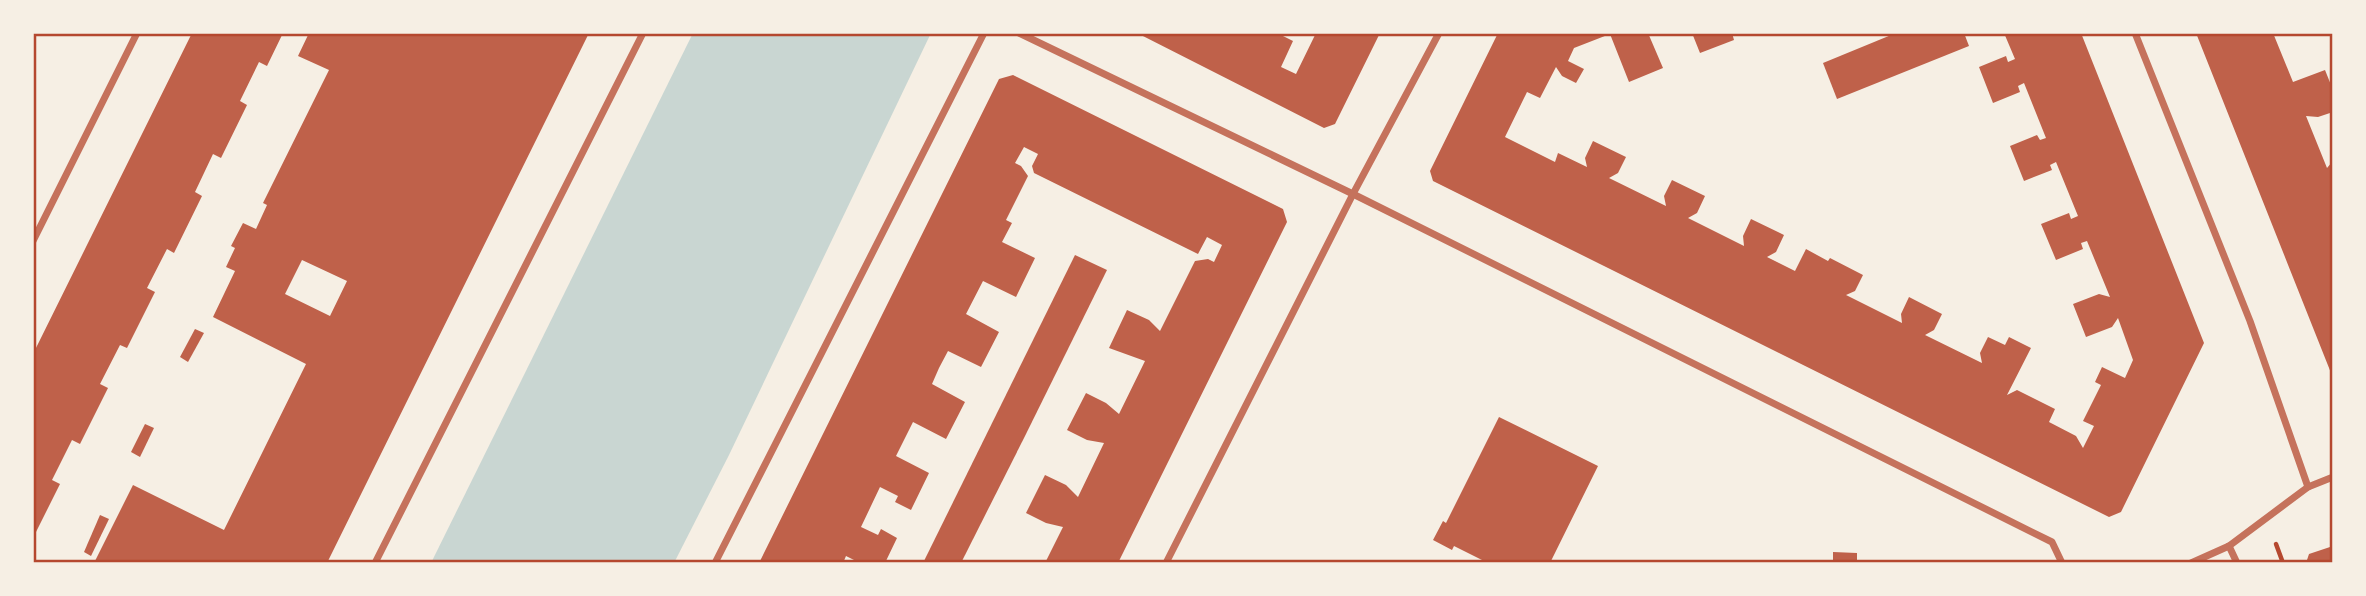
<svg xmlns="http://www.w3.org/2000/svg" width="2366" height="596" font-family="Signika,sans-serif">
	<rect width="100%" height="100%" fill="#f6efe4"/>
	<polygon fill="#c9d6d2" points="693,33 931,33 729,455 674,563 431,563"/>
	<g fill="#bf614a" fill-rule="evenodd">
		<polygon points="192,33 283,33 267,66 259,62 240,101 247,105 221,158 213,154 195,192 202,196 174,253 167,249 147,288 155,292 127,348 120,345 100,384 108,388 80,444 72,440 52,480 60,484 33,538 33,354"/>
		<path d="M309,33H589L327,563H94L133,485L224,530L306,364L213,317L235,271L226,267L235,248L231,246L243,223L256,229L267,205L263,203L329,70L298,56ZM302,260L347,281L330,316L285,294Z"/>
		<polygon points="1137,33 1277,33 1293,41 1281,67 1296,74 1316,33 1380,33 1335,124 1324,128"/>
		<polygon points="1498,33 1648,33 1663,68 1629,82 1610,34 1574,48 1568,61 1584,69 1576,83 1562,76 1556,67 1540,98 1527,92 1505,137 1555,162 1558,153 1587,167 1585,158 1593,141 1626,157 1618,173 1609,178 1666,206 1664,196 1672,180 1705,196 1697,213 1688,218 1744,246 1743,236 1751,219 1784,235 1776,252 1767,257 1795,271 1806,249 1828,261 1830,258 1863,275 1855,291 1846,295 1902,323 1901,314 1909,297 1942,314 1934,330 1925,335 1982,363 1980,353 1988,337 2005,345 2009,337 2031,348 2007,395 2017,390 2055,409 2049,422 2076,436 2083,448 2094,426 2083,421 2101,385 2095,382 2102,367 2125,378 2133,360 2118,318 2112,327 2086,337 2073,304 2099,294 2110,297 2087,241 2081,243 2083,249 2056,260 2041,224 2069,213 2071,219 2078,216 2056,162 2050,165 2052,170 2024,181 2010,146 2037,135 2040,140 2046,138 2024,83 2018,86 2020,92 1993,103 1979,67 2006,56 2008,62 2015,59 2004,33 2081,33 2204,343 2121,512 2109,517 1433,181 1430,171"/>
		<polygon points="1692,33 1732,33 1734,40 1700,53"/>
		<polygon points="1896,33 1964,33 1969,46 1837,99 1823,63"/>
		<polygon points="2196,33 2273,33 2293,82 2325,70 2333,90 2333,112 2318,117 2306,116 2327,168 2333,161 2333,378"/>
		<polygon points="1013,75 1283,209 1287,222 1118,563 1045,563 1063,527 1046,523 1026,513 1045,475 1066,485 1078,497 1104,443 1087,440 1067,430 1086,393 1106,403 1119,414 1145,361 1109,348 1127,310 1149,320 1160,331 1195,261 1208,259 1214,262 1222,245 1207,237 1198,254 1034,173 1032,166 1038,154 1024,147 1015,163 1021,166 1028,176 1006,220 1012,223 1002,242 1035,258 1016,297 983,281 966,314 999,332 981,367 948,351 939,368 932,384 965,402 946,439 913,422 896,456 929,473 911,510 895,502 898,496 880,487 861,527 878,535 881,529 897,538 885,563 860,563 846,556 843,563 759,563 999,79"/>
		<polygon points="1075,255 1107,270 1024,438 961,563 923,563"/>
		<polygon points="195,329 204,333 188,362 180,357"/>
		<polygon points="1499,417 1598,466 1550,563 1488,563 1454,546 1452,550 1433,540 1443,521 1446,523"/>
		<polygon points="145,424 154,428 140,457 131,452"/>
		<polygon points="100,515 109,519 91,556 84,552"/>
		<polygon points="2333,546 2333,563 2306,563 2309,554"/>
		<polygon points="1833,552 1857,553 1857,563 1833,563"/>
	</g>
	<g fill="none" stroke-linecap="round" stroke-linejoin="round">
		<polyline stroke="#b5482f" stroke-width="4.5" points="2276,544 2283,563"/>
		<g stroke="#c5725c" stroke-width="7">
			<polyline points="1019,33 1353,194 2052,542 2062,563"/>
			<polyline points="2135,33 2250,321 2308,487"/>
			<polyline points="33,241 137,33"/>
			<polyline points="2229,546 2237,563"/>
			<polyline points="375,563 643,33"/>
			<polyline points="715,563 984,33"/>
			<polyline points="1166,563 1353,194 1439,33"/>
			<polyline points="2191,563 2229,546 2308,487 2333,477"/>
		</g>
	</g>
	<rect width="2366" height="596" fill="none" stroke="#f6efe4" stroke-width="70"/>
	<rect x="35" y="35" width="2296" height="526" fill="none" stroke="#b5482f" stroke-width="2.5"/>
</svg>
